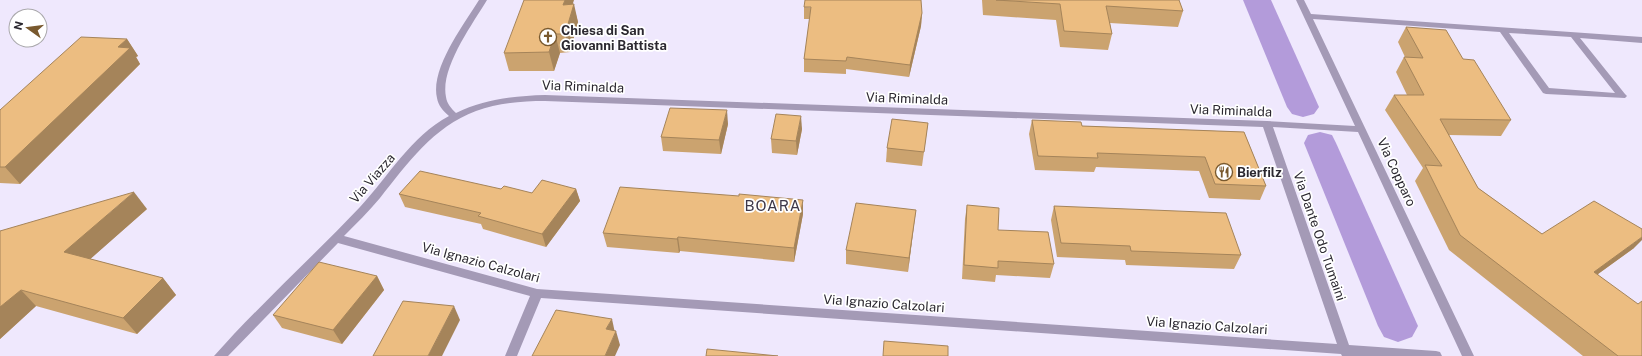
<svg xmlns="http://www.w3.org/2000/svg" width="1642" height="356" font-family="'Public Sans',sans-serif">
	<rect width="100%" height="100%" fill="#efe8fd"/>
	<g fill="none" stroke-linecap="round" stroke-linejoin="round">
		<g fill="#b39bda" fill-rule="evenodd">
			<polygon points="1243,0 1271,0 1319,107 1314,114 1303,117 1292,114 1287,107"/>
			<polygon points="1320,132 1332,135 1336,143 1418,326 1412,337 1398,342 1384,337 1378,326 1304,143 1308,135"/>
		</g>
		<path fill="#a49ab6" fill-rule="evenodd" d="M479,0H487C472,25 440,68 446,97C447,104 451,108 456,113C484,99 514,96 545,95L1267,121L1355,126L1296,0H1304L1311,14L1642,37V43L1580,38L1625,94L1627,96L1625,98L1546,94L1543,93L1500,32L1313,19L1474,356H1462L1358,132L1273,127L1349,345L1436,351L1440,352L1442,356H1342L1341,354L541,298L517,356H505L530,296L338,243L228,356H214L234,334C275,291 319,250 360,207C388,177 411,136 449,116C443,111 438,105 437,98C430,69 464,24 479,0ZM1509,33L1571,37L1615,93L1549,88ZM545,101L1263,127L1337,344L537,289L344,236C356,224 369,211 380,198C407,164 433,127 476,111C498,103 522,101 545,101Z"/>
	</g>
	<g fill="#cba36f">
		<polygon points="982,0 1179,0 1183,11 1178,27 1110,23 1112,34 1108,50 1060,47 1056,20 983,15"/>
		<polygon points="573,4 578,22 570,52 560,53 554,71 509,71 504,53"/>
		<polygon points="804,7 922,13 921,26 909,77 846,69 846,74 804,72 804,59 810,19 804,19"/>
		<polygon points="1406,27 1463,59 1511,120 1501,136 1449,135 1478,188 1542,234 1634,248 1598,274 1642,356 1583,356 1449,250 1415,181 1423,168 1385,110 1394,95 1407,95 1396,72 1404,57 1405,57 1398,42"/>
		<polygon points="127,39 138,56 136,57 140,64 20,184 0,183 0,110"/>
		<polygon points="1032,120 1082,126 1244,132 1266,186 1260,200 1209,198 1199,171 1096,167 1094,172 1035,170 1029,134"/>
		<polygon points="928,123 922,166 886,162 887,148"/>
		<polygon points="728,124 721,154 663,151 661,137"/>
		<polygon points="802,129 797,155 772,153 771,139"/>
		<polygon points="501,189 532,193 576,189 580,201 546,247 483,229 481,224 405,207 399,194"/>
		<polygon points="967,205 998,230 1054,264 1050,278 996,275 995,282 962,279 965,219"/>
		<polygon points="1054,206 1241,255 1234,269 1126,265 1125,260 1057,257 1051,220"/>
		<polygon points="147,209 90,259 163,278 176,295 137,334 36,306 0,339 0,231"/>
		<polygon points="916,210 908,272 846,264 846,250"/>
		<polygon points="803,214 794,262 680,251 679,253 607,247 603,233"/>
		<polygon points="377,276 384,290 342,344 282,328 273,315"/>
	</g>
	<g fill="#a5845a">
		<polygon points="565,0 574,0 567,23 563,5"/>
		<polygon points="574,4 578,22 570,52 565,34"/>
		<polygon points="922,13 921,26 909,77 910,65"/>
		<polygon points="555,34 560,53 554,71 549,52"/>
		<polygon points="127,39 138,56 136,57 140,64 20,184 5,167 118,47"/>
		<polygon points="727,110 728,124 721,154 719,140"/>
		<polygon points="801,116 802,129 797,155 796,141"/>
		<polygon points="576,189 580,201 546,247 542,234"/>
		<polygon points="134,192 147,209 79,269 64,252"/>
		<polygon points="803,200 803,214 794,262 794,248"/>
		<polygon points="916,210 914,224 908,272 909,258"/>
		<polygon points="678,237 680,251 679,253 677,239"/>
		<polygon points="1642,237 1642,240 1634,248 1580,287 1594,272"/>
		<polygon points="377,276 384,290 342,344 333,330"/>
		<polygon points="163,278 176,295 137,334 123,318"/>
		<polygon points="21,290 36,306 0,339 0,307"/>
		<polygon points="454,306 460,320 442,356 428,356"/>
		<polygon points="612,319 615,333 606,329"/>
		<polygon points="616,331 620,345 615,356 605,356"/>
	</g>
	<g fill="#ecbd81" stroke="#a5845a">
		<polygon points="524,0 565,0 563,5 574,4 565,34 555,34 549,52 504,53"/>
		<polygon points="805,0 921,0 922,13 910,65 847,57 846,61 804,59 811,7 804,7"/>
		<polygon points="996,0 1179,0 1183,11 1106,6 1112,34 1064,31 1060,4"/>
		<polygon points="1406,27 1446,30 1463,59 1474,60 1511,120 1440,119 1478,188 1542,234 1594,201 1642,229 1642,237 1594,272 1638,304 1642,301 1642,356 1618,356 1460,235 1425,165 1442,166 1394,95 1424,95 1404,57 1423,58"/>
		<polygon points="81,37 127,39 118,47 130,48 5,167 0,167 0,110"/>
		<polygon points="670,108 727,110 719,140 661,137"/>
		<polygon points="776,114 801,116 796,141 771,139"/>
		<polygon points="892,119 928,123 924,152 887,148"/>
		<polygon points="1032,120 1081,122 1082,126 1244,132 1266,186 1215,184 1205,157 1097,153 1098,158 1038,156"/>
		<polygon points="420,171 501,189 504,186 532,193 542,180 576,189 542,234 478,216 481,213 399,194"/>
		<polygon points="620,187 739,196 739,194 803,200 794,248 678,237 677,239 603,233"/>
		<polygon points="134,192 64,252 163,278 123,318 21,290 0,307 0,231"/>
		<polygon points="856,203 916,210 909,258 846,250"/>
		<polygon points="967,205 999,208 998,230 1048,232 1054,264 998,261 998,268 964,265"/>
		<polygon points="1054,206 1226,213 1241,255 1131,251 1130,246 1061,243"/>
		<polygon points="319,262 377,276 333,330 273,315"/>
		<polygon points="403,301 454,306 428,356 373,356"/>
		<polygon points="556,310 612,319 606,329 616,331 605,356 532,356"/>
		<polygon points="884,341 948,346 948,356 883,356"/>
		<polygon points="707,349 778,356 706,356"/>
	</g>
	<defs>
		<g id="church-ring" transform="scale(0.9)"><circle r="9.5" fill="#fff" stroke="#79592e" stroke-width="1.5"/><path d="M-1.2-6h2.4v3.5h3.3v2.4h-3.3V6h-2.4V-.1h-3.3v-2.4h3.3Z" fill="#79592e"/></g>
		<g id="restaurant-ring" transform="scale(0.9)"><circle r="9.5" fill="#fff" stroke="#79592e" stroke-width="1.5"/><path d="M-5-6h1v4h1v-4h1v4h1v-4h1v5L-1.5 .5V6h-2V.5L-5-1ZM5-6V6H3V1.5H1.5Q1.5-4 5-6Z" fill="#79592e"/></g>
	</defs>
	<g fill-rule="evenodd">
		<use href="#church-ring" x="548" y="37"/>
		<use href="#restaurant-ring" x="1224" y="172"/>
	</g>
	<g text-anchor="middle" stroke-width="3.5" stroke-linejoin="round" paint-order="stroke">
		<g font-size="13" font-weight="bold" fill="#2b2830" stroke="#fff" text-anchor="start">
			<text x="561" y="35">Chiesa di San<tspan x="561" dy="15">Giovanni Battista</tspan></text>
			<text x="1237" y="177">Bierfilz</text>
		</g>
		<g font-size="13" fill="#2b2830" stroke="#fff">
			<text transform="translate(583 86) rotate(2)" y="5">Via Riminalda</text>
			<text transform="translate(907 98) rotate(2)" y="5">Via Riminalda</text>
			<text transform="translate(1231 110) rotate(2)" y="5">Via Riminalda</text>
			<text transform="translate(1397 172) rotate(65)" y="5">Via Copparo</text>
			<text transform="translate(372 178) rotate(-49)" y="5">Via Viazza</text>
			<text transform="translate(1320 236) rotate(71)" y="5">Via Dante Odo Tumaini</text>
			<text transform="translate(481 262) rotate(15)" y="5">Via Ignazio Calzolari</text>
			<text transform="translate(884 303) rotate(4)" y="5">Via Ignazio Calzolari</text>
			<text transform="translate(1207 325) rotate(4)" y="5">Via Ignazio Calzolari</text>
		</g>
		<g font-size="15" letter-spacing="1" fill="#3d3748" stroke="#fff">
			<text x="773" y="211">BOARA</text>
		</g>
	</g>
	<g transform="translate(28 28) rotate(284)"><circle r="19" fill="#ffffff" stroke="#aaa9ac"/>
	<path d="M0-3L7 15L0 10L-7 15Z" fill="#79592e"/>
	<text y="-6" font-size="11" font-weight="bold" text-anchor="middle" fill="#2b2830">N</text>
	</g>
</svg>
